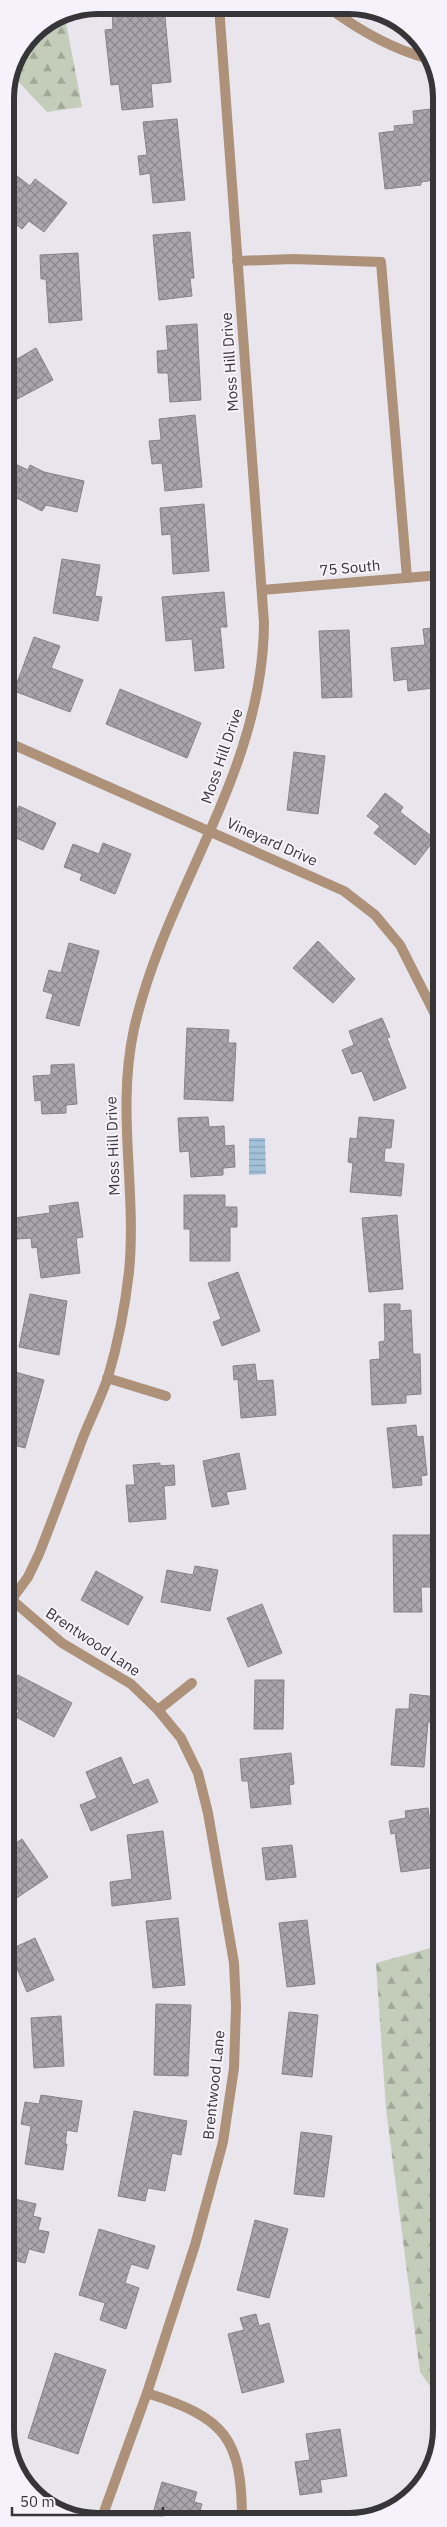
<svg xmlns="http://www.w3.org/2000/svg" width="447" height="2527" font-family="'IBM Plex Sans',sans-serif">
	<defs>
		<pattern id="forest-firs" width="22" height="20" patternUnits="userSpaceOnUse" patternTransform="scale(1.25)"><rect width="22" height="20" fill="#c4cdb9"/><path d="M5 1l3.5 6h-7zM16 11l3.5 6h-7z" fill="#a0a797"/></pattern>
		<pattern id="water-rules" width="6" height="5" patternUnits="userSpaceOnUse" patternTransform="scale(1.25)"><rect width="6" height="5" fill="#a3c2d9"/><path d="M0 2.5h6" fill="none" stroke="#869eb1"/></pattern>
		<pattern id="building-cross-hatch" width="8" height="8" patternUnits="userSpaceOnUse" patternTransform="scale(1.25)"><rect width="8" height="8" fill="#a9a5ad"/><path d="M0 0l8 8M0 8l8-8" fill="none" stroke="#8a878e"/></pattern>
	</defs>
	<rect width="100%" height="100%" fill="#e8e5ed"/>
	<g fill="url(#forest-firs)">
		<polygon points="64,12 82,107 47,112 15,78 15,71 32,32"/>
		<polygon points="442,1945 442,2403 420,2372 386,2109 376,1963"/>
	</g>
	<polygon fill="url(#water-rules)" points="249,1138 265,1138 266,1174 249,1175"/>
	<g fill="url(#building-cross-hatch)" stroke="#85828a">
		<polygon points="164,6 171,82 151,84 153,107 122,110 119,84 111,85 105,30 113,29 112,11"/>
		<polygon points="440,108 441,179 421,182 421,185 385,189 379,133 395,131 394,126 414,124 413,111"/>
		<polygon points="177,119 185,200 153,203 150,173 140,175 138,156 147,155 143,122"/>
		<polygon points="17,176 30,186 35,179 67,203 44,232 29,221 22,229 5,216 5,191"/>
		<polygon points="190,232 194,278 190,278 192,296 159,300 153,235"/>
		<polygon points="78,253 82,320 49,323 46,279 41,279 40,255"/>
		<polygon points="197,324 201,400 170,402 168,373 158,373 157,351 168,350 166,326"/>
		<polygon points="10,347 17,359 36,348 53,380 6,405 5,350"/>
		<polygon points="195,415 202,487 165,491 162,463 152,464 149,441 161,440 159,419"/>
		<polygon points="9,461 28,470 30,465 44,472 84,481 77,512 46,505 42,511 5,492 5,467"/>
		<polygon points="204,504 209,571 173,574 171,534 162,535 160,508"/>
		<polygon points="62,559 100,565 95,596 102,597 98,621 53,613"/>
		<polygon points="224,592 227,627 220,627 224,668 195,671 192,639 166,641 162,597"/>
		<polygon points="441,627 441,675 433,675 434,688 408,691 407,679 394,681 391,648 425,645 423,629"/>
		<polygon points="349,630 352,697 322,698 319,631"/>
		<polygon points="34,637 60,646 51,668 83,680 70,712 14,691"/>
		<polygon points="120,689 201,723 187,758 106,724"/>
		<polygon points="294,752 325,756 318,814 287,810"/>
		<polygon points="385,793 403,807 400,812 435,839 415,865 374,833 380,826 367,816"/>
		<polygon points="19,806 56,823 43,850 5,833 5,807 16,812"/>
		<polygon points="103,843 131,854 115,894 80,880 82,874 64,867 73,844 99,854"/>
		<polygon points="318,941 355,979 333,1003 293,968"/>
		<polygon points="69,943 99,951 79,1026 46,1018 53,994 43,991 49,970 61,973"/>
		<polygon points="382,1018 390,1037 387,1038 406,1088 374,1101 362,1071 352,1074 342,1050 354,1045 349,1031"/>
		<polygon points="187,1028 229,1030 228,1043 236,1043 233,1101 184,1099"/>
		<polygon points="74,1064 77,1104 66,1105 66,1113 42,1114 41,1100 35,1101 33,1076 51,1075 51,1065"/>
		<polygon points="208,1117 209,1127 224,1126 225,1146 234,1145 235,1167 223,1168 223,1175 191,1177 189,1151 180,1152 178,1118"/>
		<polygon points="359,1117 394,1120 391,1148 385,1148 384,1162 404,1164 401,1196 350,1192 353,1163 348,1162 350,1138 357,1139"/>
		<polygon points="184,1195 225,1195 225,1207 237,1207 237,1227 230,1227 230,1261 190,1261 190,1229 184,1229"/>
		<polygon points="78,1202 83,1237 76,1238 80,1273 41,1278 37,1247 32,1248 31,1238 17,1239 14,1218 50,1213 49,1206"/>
		<polygon points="397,1215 403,1289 369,1292 362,1218"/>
		<polygon points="238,1272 260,1331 222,1346 213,1322 221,1319 208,1283"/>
		<polygon points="30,1294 67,1301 59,1355 19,1347"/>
		<polygon points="384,1304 400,1304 400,1311 411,1310 413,1354 420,1354 421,1394 406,1395 406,1403 372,1405 370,1360 380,1359 379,1342 385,1341"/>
		<polygon points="255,1364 257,1381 273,1380 276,1415 241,1418 238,1379 234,1380 233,1366"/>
		<polygon points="15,1372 44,1380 25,1448 6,1443 6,1394 9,1395"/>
		<polygon points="416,1425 417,1437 423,1436 427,1475 421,1476 422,1485 393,1488 387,1428"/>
		<polygon points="239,1453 246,1489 226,1492 229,1504 212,1507 203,1461"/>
		<polygon points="160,1463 160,1466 174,1465 175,1485 164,1486 166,1519 129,1522 126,1485 135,1485 133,1465"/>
		<polygon points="393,1535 432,1535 433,1587 421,1587 422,1612 394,1612"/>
		<polygon points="195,1566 218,1570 210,1611 161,1602 167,1570 193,1575"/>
		<polygon points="96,1571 143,1597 128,1625 81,1600"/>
		<polygon points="262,1604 282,1653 248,1667 227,1618"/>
		<polygon points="18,1675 72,1703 54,1737 16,1717 19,1710 6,1703 6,1697"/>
		<polygon points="255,1680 284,1680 283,1729 254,1729"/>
		<polygon points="410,1694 437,1697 434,1722 428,1722 424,1767 391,1765 396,1709 409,1709"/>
		<polygon points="291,1753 294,1784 289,1785 291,1804 251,1808 248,1781 242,1781 240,1759"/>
		<polygon points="121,1757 133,1785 148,1779 158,1802 91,1831 80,1805 97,1798 86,1772"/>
		<polygon points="428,1808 436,1867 401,1872 395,1833 391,1834 389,1821 406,1818 405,1811"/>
		<polygon points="163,1831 171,1899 112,1906 110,1882 132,1879 127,1835"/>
		<polygon points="22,1839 48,1877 6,1905 6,1850"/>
		<polygon points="292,1845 296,1877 266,1880 262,1848"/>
		<polygon points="178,1918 185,1985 153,1988 146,1921"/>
		<polygon points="307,1920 315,1984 287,1987 279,1923"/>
		<polygon points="35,1938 54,1980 27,1992 9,1950"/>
		<polygon points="156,2004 191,2005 188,2076 154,2075"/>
		<polygon points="289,2012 318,2015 312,2077 282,2074"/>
		<polygon points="61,2016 64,2066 34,2068 31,2018"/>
		<polygon points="41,2095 82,2101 77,2132 67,2130 65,2144 67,2144 63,2170 25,2164 31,2126 21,2124 25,2102 39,2104"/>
		<polygon points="134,2111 187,2121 181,2155 172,2153 165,2191 148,2188 145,2201 118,2196"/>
		<polygon points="301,2132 332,2136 324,2197 294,2194"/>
		<polygon points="10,2198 36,2204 33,2216 41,2218 38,2230 49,2232 44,2253 29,2249 25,2263 13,2260 13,2263 6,2261 6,2213"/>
		<polygon points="255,2220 288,2229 269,2298 237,2290"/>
		<polygon points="99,2229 155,2246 148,2269 131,2264 125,2283 139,2288 126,2329 100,2320 105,2303 79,2295"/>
		<polygon points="256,2314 259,2326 269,2323 284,2382 242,2393 228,2334 244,2330 240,2318"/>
		<polygon points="55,2353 106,2370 78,2454 28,2438"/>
		<polygon points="340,2429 347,2476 320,2480 322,2492 300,2495 295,2462 310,2460 306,2434"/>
		<polygon points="162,2482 197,2492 194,2502 202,2504 197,2521 151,2520"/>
	</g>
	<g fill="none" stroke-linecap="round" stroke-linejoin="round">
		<polyline stroke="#ad9179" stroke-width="10" points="237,261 293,259 381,262 407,578"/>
		<g stroke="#ad9179" stroke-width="10">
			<path d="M329,8C360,31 392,49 429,59"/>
			<polyline points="262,590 441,575"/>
			<polyline points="5,741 344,891 375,915 400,945 441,1026"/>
			<polyline points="107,1378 166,1396"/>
			<polyline points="12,1600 62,1643 131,1684 158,1710 181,1738 198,1773 208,1813 234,1963 236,2007 234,2068 223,2142 195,2245 147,2393 101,2520"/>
			<path d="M6,1607L28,1577L39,1554C54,1516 68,1478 82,1440C90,1419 101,1398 108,1377C118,1343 125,1307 129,1272C137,1190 116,1111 134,1029C166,887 263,774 264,623L219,6"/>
			<polyline points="158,1710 192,1683"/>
			<path d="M147,2393C225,2418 242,2437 242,2521"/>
		</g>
	</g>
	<g text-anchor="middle" stroke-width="4" stroke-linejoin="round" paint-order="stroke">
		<g font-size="15" fill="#363538" stroke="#f6f2fb">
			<text transform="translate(230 362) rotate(-94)" y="5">Moss Hill Drive</text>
			<text transform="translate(350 568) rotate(-5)" y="5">75 South</text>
			<text transform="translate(222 756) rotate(-71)" y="5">Moss Hill Drive</text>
			<text transform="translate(272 842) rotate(24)" y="5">Vineyard Drive</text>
			<text transform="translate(113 1146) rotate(-92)" y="5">Moss Hill Drive</text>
			<text transform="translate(93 1642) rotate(34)" y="5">Brentwood Lane</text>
			<text transform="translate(214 2085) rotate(-84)" y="5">Brentwood Lane</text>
		</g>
	</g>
	<path d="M0 0H447V2527H0ZM98 14H349A84 84 0 0 1 433 98V2429A84 84 0 0 1 349 2513H98A84 84 0 0 1 14 2429V98A84 84 0 0 1 98 14Z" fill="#f6f2fb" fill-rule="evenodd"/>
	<path fill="none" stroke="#363538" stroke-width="6" d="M98 14H349A84 84 0 0 1 433 98V2429A84 84 0 0 1 349 2513H98A84 84 0 0 1 14 2429V98A84 84 0 0 1 98 14Z"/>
	<path d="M12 2507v8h151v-8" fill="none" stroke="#363538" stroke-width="2.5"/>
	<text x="20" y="2507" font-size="15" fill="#363538" stroke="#f6f2fb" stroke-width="4" paint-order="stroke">50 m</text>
</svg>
